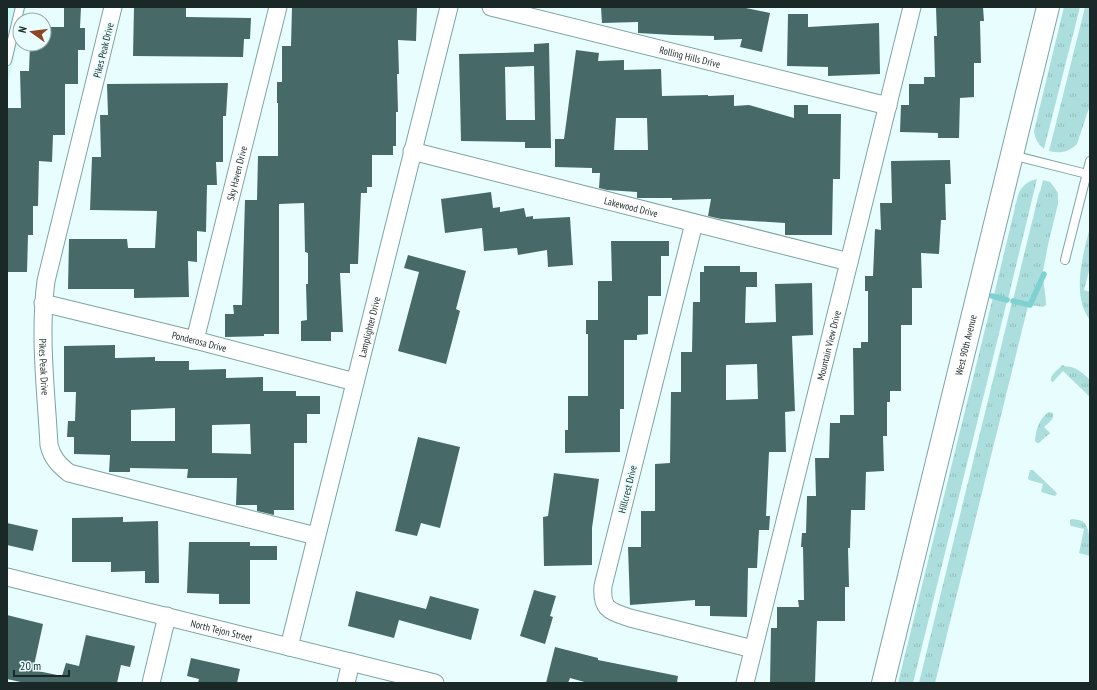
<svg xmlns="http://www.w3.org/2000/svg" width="1097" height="690" font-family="'PT Sans Narrow',sans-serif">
	<defs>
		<pattern id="grass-tufts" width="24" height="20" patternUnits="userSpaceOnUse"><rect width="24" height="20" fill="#acdedd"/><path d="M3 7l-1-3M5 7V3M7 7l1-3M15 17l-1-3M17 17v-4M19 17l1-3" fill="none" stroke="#93bebe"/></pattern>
	</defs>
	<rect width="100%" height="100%" fill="#e8fefe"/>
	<polygon fill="#c9faf8" points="7,7 27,7 23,20 20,20 20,34 7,85"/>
	<g fill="url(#grass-tufts)">
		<path d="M1064,7H1080L1044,149C1038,144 1035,139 1034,131Z"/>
		<path d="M1085,7H1090V105L1077,144C1069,152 1060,154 1049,151Z"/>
		<path d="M1037,179L1008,299L994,295L1018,195C1022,186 1027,181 1037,179Z"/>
		<polygon points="1043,180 1050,182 1054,187 1058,193 1058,204 1048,245 1043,271 1029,304 1013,300 1039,193 1040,192"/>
		<path d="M1090,227V267L1084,290L1090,292V320C1071,295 1083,255 1090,227Z"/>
		<path d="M1043,278C1044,287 1046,296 1046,305L1043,307L1031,305Z"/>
		<polygon points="993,297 1007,301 913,683 898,683"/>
		<polygon points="1012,302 1028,306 935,683 919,683"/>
		<path d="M1062,365C1066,367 1068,366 1071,367C1079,369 1085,375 1090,380V397L1063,371L1053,382H1052C1048,376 1058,370 1062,365Z"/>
		<path d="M1049,412L1053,413C1055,419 1048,423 1044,427L1050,433L1039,443H1037L1035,441C1036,430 1039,418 1049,412Z"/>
		<polygon points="1030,470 1033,470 1035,472 1056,492 1057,494 1055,496 1041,492 1043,484 1029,480 1028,478"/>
		<path d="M1072,519C1075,519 1079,520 1082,521C1091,526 1090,547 1090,556L1079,553L1084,529L1071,526L1070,524V520Z"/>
	</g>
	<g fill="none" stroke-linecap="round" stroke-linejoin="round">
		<g stroke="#7fd2d1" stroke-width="5.5">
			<polyline points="992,296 1007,300"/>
			<polyline points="1013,301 1030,305 1044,274"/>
		</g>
	</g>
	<g fill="#476968" fill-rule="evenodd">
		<polygon points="64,7 81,7 80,28 85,28 85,50 78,50 78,84 65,84 65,135 53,135 52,162 39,161 38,206 33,206 33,235 28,235 27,272 7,272 7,108 21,108 20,71 29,71 30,44 44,44 44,27 64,27"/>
		<polygon points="134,7 186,7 186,17 251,18 250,39 244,39 243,57 133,56"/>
		<polygon points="292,7 383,7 417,8 416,41 398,40 399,74 397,74 398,112 396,112 396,146 393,146 393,155 372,155 372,187 367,187 367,193 361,193 358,264 350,264 350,273 340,273 343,332 331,332 331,341 301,341 301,321 307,320 306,284 308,284 308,253 305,252 304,203 279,204 279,334 264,334 264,336 225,337 225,314 234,314 233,305 242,305 245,200 257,200 258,156 278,156 278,103 277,103 277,82 282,82 282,46 291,46"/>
		<polygon points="601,7 741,7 770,13 762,52 740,47 742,39 714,40 714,36 673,35 638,33 638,22 602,23"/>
		<polygon points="936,7 983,7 984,21 980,21 981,63 974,63 974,97 960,98 959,138 938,138 938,133 900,132 901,105 909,105 909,84 924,84 924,77 935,77 934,36 937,36"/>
		<polygon points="788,14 808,14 808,27 879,23 880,74 828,76 828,67 787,66"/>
		<path d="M549,43L551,148H525V142L461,141L459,54L534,52V44ZM534,66L535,120H506L505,67Z"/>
		<path d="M576,50L599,53L598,61L624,60V70L661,69L662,96L708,95V96L734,95V106L749,105L794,118V105H808V114H841L840,179H833L832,235H785V223L721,219L708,216L711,199L672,200V198H637V192L607,190L599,188L600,173H592V168L555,167V139H564ZM616,118H647L648,150H614Z"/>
		<polygon points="228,83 226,116 223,116 223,162 216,162 217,185 207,185 206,232 197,231 197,262 188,261 189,297 134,298 134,289 68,289 69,239 127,239 128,248 155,248 157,211 90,210 92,157 101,157 100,115 108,115 107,84"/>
		<polygon points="950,160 951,184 945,184 946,220 941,220 939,254 921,253 922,288 912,288 912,325 901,325 901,391 890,391 890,402 887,402 887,436 883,436 884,471 866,472 865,510 851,510 850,548 848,548 849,587 845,587 845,621 817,621 815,683 770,683 771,628 777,628 777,607 799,607 798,600 804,600 803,547 801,547 802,533 806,533 807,496 816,496 815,458 829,458 830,423 840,423 840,415 854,415 853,348 861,348 861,342 868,342 868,291 865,291 865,276 873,276 875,229 881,230 880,203 892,203 891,161"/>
		<polygon points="491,192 493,208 500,207 500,212 524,208 526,217 533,216 533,219 570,217 573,265 548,267 547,250 518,255 517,248 484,251 482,228 445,233 441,199"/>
		<polygon points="611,241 669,241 669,256 661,256 661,296 648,296 648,334 637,335 637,340 624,340 624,409 620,409 620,452 565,453 565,430 568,430 568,396 588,396 588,334 586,334 586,320 598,320 598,281 612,281"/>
		<polygon points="408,255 466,271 456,309 460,311 446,364 398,351 419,272 404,268"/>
		<path d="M704,266H740V272H757V287H746L745,323L776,322L775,284L812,283L813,335L792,336L795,411L785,412L786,452H769L766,516H770L769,530H759L757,568H748L747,617L710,616V606H695V600L630,605L628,547H641V511H655V464L670,463L671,392H681V352H692L693,302H700V272H704ZM757,364L758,399L726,400V365Z"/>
		<path d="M115,345V358L155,357V361H189V370L226,369V378L263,377V391H296V396H320V414H307V443H294V510H274V515L257,511V505H236L237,478H187L188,469L130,468V472H109L110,455L74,454V437H67L68,421H75L76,392H64V346ZM175,408V441H131V410ZM250,424L251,454L212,453V425Z"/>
		<polygon points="418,437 460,447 440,528 421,523 417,536 395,531"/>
		<polygon points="554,473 599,479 592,528 592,565 544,566 543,517 548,516"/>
		<polygon points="123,517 123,522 158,521 159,583 145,583 145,571 111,572 111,562 72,562 72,518"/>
		<polygon points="7,523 38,530 33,551 7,545"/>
		<polygon points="189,542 250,542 250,546 277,546 277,560 250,560 250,604 219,604 219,594 187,593"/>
		<polygon points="534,590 556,596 550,616 553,617 545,644 520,636"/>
		<polygon points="356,591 426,609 430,596 479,609 471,640 399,620 394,638 348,626"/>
		<polygon points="7,615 43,624 33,670 62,676 66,663 79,666 86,635 135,646 130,667 121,665 117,683 25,683 7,679"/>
		<polygon points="555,647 598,658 598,660 678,676 677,683 588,683 570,678 568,683 546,683"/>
		<polygon points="191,658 240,669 237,683 198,683 199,679 187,676"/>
	</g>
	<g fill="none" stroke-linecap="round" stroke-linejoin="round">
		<g stroke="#7fa3a2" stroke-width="10">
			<g id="lane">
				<polyline points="7,61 20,7"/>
				<polyline points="1012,155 1087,174"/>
				<polyline points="1065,260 1090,161"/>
			</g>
		</g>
		<g stroke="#7fa3a2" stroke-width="19">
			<g id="street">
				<path id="s1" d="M113,7L46,281C39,335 46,391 49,445C52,458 59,465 69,473L316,536"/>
				<path id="s2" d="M491,7L888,106"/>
				<path id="s3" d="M412,151L849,262"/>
				<path d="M694,223L603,586C601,610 610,611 630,618L753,649"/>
				<path id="s4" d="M43,303L195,340L355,382"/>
				<path id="s5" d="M195,340L278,7"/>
				<path id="s6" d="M7,577L435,683"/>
				<path id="s7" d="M289,647L449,7"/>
				<polyline points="151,683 167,616"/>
				<polyline points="346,683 351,662"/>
				<path id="s8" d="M745,683L912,7"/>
			</g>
		</g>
		<g stroke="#7fa3a2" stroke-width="24">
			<g id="secondary">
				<path id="s9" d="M883,683L1048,7"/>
			</g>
		</g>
		<use href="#lane" stroke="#fff" stroke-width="8"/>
		<use href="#street" stroke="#fff" stroke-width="17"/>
		<use href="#secondary" stroke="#fff" stroke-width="22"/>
	</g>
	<g text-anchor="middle" stroke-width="4" stroke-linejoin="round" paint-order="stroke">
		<g font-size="10" fill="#1a2928" stroke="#e8fefe">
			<text transform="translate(103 50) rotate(-76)" y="4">Pikes Peak Drive</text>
			<text dy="4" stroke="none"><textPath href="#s2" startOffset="205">Rolling Hills Drive</textPath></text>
			<text dy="4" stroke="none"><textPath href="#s5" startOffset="172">Sky Haven Drive</textPath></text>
			<text dy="4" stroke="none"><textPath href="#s3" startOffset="226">Lakewood Drive</textPath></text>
			<text dy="4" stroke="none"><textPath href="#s7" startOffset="330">Lamplighter Drive</textPath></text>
			<text dy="4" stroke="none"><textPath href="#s4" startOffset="161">Ponderosa Drive</textPath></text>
			<text dy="4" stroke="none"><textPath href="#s8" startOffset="348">Mountain View Drive</textPath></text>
			<text dy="4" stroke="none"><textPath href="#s9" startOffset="348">West 90th Avenue</textPath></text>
			<text dy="4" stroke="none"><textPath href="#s1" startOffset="368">Pikes Peak Drive</textPath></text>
			<text transform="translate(627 489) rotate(-76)" y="4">Hillcrest Drive</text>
			<text dy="4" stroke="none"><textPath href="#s6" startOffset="221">North Tejon Street</textPath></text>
		</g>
	</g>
	<rect width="1097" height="690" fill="none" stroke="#1a2928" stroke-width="16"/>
	<g transform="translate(32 32) rotate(284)"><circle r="19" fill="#e8fefe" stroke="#96a9a8"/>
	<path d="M0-3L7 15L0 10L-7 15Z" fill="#8d4523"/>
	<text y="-6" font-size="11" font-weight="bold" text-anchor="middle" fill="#1a2928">N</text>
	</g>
	<path d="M14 670v6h55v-6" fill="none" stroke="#1a2928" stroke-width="2"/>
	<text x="20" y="670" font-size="12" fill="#1a2928" stroke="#e8fefe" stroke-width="3" paint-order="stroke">20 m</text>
</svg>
